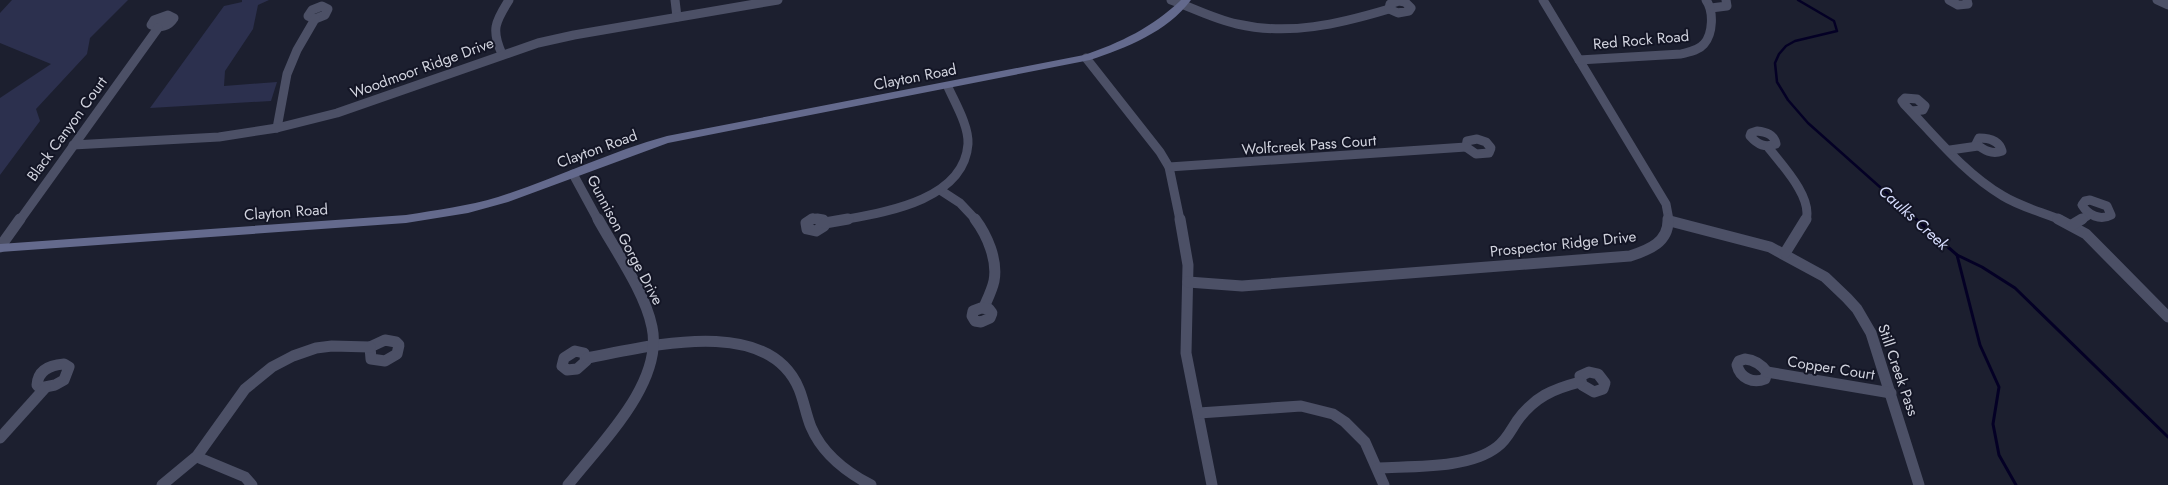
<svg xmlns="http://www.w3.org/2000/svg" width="2168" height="485" font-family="Jost,sans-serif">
	<rect width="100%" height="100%" fill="#1c1f2f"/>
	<g fill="#2c304e">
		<polygon points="12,0 128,0 90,38 87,54 36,109 40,121 0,175 0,98 51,64 0,43 0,13"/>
		<polygon points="242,0 269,0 258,5 253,29 225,71 224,86 277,82 271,101 150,108 224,6 242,2"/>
	</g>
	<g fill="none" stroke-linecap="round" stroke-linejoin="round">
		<polyline stroke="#040025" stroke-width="2.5" points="1798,0 1834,21 1837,31 1795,41 1786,46 1779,54 1775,63 1777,82 1788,100 1808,123 1917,220"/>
		<g stroke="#040025" stroke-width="3">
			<polyline points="1916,219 1957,255 1982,267 2015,288 2168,437"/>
			<polyline points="1957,255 1980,345 1999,387 1993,424 1999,455 2016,485"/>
		</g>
		<g stroke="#4c5066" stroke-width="9">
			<polyline points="675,0 677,17"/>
			<path d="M1171,0C1193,8 1214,19 1237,24C1289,36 1339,24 1389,9"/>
			<polyline points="1543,0 1666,204 1669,220"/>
			<polyline points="1949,0 1958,5 1968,4 1967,0"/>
			<polyline points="2157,0 2168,5"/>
			<polygon points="1399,1 1405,2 1411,8 1409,11 1398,13 1389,9 1390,4"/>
			<polygon points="322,6 328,9 325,15 315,19 308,16 312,10"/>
			<polyline points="1711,8 1727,6 1726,0"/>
			<path d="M168,15L174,18C169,26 160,29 151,25L154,20Z"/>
			<path d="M502,54C491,30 495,22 509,0"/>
			<polyline points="1086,58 1160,152 1169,167 1180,220"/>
			<path d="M1579,60L1681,54C1689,52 1698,51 1704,44C1713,34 1714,11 1706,0"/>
			<path d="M1911,111L1923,110L1925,106L1917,99L1905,98L1902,101L1904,104C1935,136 1964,173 2003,196C2021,207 2042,212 2061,220"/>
			<polyline points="277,128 287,74 297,50 315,19"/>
			<path d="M1757,131C1766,132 1774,134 1776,144C1765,148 1758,145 1750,136L1751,133Z"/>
			<path d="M1979,138C1989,138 1999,140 2002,151C1992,155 1984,150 1976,144Z"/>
			<polygon points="1477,139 1486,142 1491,148 1489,153 1476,154 1466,147 1467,141"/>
			<polyline points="73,145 219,137 277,128 337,113 538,43 574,35 778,0"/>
			<path d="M1768,147C1781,164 1813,197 1806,220"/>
			<polyline points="1950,150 1978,146"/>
			<polyline points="1169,167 1466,147"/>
			<polyline points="573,174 598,220"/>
			<polyline points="940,190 960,203 976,220"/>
			<path d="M2090,200L2107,206L2111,215C2100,221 2088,215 2082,205L2085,201Z"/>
			<polyline points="20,220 158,28"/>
			<polyline points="810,220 813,218 822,220"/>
			<path d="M842,220C886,212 964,200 968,144C969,126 955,103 948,87"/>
			<polyline points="2081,220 2090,214"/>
		</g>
		<g stroke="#4c5066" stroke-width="11">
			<polyline points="812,219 806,223 807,229 816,231 824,226 823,220 817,219"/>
			<path d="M975,219C987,235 998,260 994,281C992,290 988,298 984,307"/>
			<polyline points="1180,219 1188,265 1186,353 1212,485"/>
			<polyline points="2058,219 2086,234 2168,317"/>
			<polyline points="1670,221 1770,247 1825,277 1847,298 1857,309 1871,333 1919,485"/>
			<polyline points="825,223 848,219"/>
			<polyline points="2072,225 2082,219"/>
			<polyline points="0,247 20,219"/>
			<polyline points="1785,253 1806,219"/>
			<path d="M1188,282L1242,286L1630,256C1649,250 1669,242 1668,219"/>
			<polygon points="981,308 989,309 992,313 990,318 981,322 975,321 972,316 973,311"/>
			<polygon points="385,340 396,342 399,345 397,354 385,361 371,359 370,347"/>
			<polygon points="575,351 584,353 586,361 577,369 567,370 562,366 564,358"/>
			<path d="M587,358C647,347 768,314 799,389C804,401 806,415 811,427C822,453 846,472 871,485"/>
			<path d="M1745,359C1755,360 1761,364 1767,372L1765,379C1753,384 1740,378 1737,365L1739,361Z"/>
			<path d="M64,364L69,367L64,380L55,385L40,388L37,385C38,370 50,365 64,364Z"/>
			<polygon points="1589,372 1598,374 1605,383 1603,389 1594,392 1582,385 1580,376"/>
			<polyline points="1767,372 1891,393"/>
			<polyline points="1199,413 1301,406 1333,414 1345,422 1365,442 1384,485"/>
			<polyline points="0,438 45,388"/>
			<polyline points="197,457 245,477 252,485"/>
			<path d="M1378,468C1413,466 1469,469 1497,447C1506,441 1511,430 1517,421C1534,397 1553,389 1580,382"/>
			<polyline points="162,485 197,456 245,389 272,367 293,356 316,348 332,346 370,347"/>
			<path d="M568,485C600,444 664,383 652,327C645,292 615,250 598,219"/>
		</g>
		<path fill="#646a8d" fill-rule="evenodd" d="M1181,0H1191C1167,32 1126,48 1090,60L668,143L508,202L468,213L406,223L0,252V244L406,215C437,210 468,206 498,197C555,179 609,152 667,136L1084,55C1120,43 1153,27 1181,0Z"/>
	</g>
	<g text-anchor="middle" stroke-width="4" stroke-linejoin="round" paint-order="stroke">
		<g font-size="15" fill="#d2d4df" stroke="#131525">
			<text transform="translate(1641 40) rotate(-5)" y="5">Red Rock Road</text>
			<text transform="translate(422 68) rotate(-20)" y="5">Woodmoor Ridge Drive</text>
			<text transform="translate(915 77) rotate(-11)" y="5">Clayton Road</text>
			<text transform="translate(67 129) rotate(-54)" y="5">Black Canyon Court</text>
			<text transform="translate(1309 145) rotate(-4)" y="5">Wolfcreek Pass Court</text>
			<text transform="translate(597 149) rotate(-20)" y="5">Clayton Road</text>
			<text transform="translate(286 212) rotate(-4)" y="5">Clayton Road</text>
			<text transform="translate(625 240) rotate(62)" y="5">Gunnison Gorge Drive</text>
			<text transform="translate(1563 244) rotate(-6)" y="5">Prospector Ridge Drive</text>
			<text transform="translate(1831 368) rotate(9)" y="5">Copper Court</text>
			<text transform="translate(1898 370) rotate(71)" y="5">Still Creek Pass</text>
		</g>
		<g font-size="16" font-style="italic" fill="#d7ddfe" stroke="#131525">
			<text transform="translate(1914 217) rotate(42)" y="6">Caulks Creek</text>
		</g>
	</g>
</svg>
